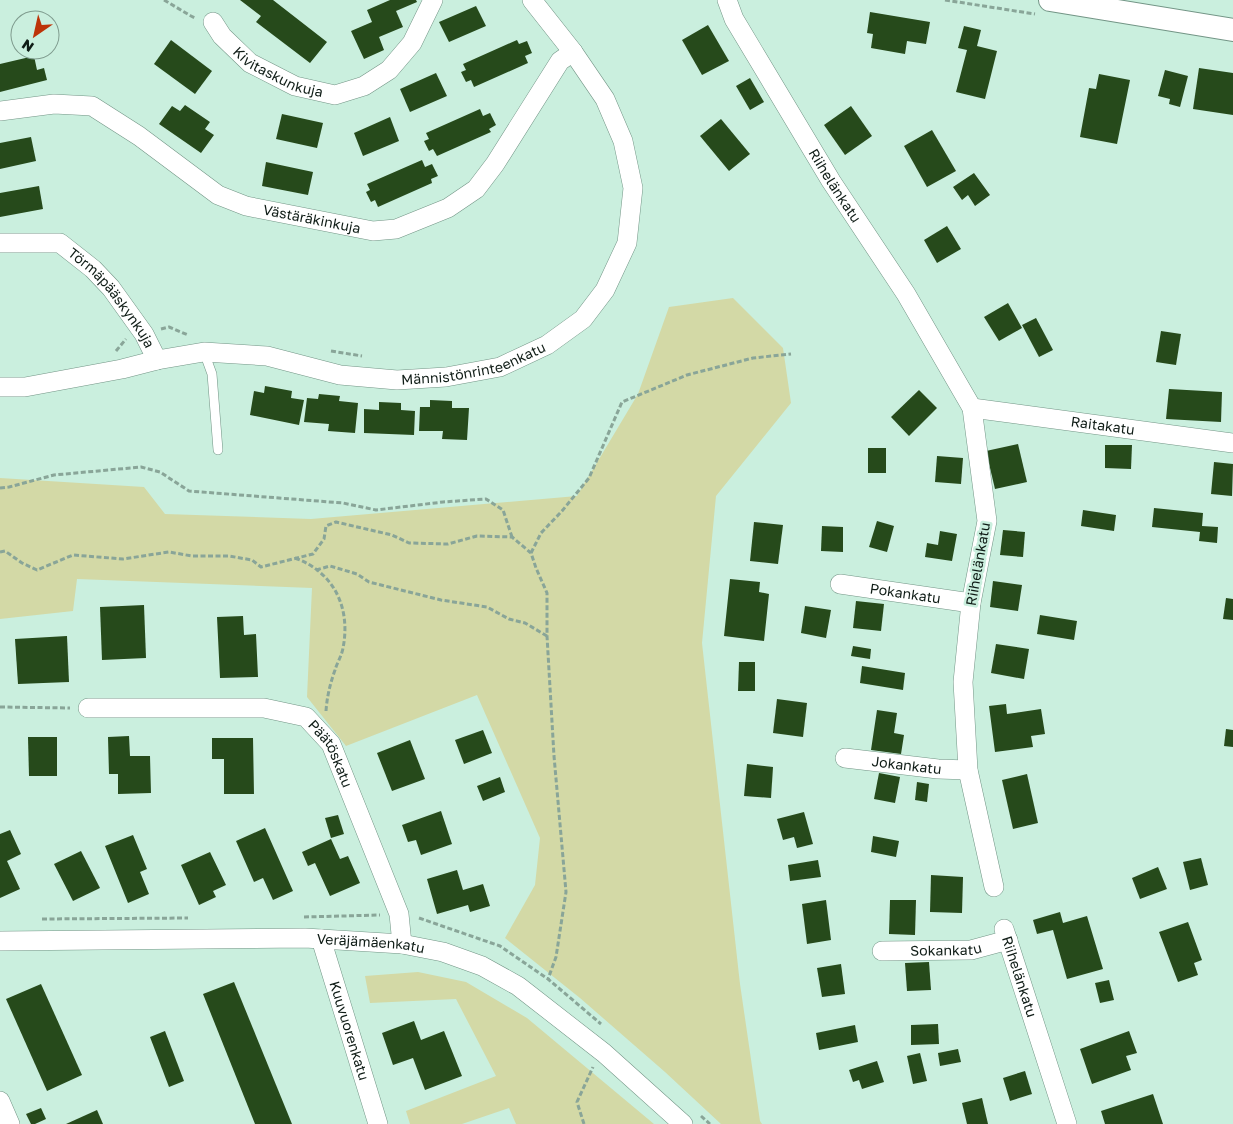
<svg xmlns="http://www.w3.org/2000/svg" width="1233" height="1124" font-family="'Golos Text',sans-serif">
	<rect width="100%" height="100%" fill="#caefde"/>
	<g fill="#d3d9a6">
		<polygon points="733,298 783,348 791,403 716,496 702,643 740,984 760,1121 762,1124 721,1124 665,1072 580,998 505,938 535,885 540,838 477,695 346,746 307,697 312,588 77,579 73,611 0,619 0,478 144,487 165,514 311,519 577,496 638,394 669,307"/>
		<polygon points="418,972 466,982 527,1018 654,1124 516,1124 509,1108 462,1124 410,1124 406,1111 496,1076 456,999 370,1003 365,976"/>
	</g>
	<g fill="#264a1b">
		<polygon points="240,0 273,0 327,42 310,63 256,22 261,16"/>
		<polygon points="390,0 416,0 417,2 396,11 403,27 379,37 384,50 364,59 351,31 372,22 367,10"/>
		<polygon points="476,6 486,26 449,42 439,22"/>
		<polygon points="870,12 930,22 926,44 907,41 905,54 871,48 873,34 867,33"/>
		<polygon points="708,25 729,61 702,75 682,40"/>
		<polygon points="964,26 981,30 977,46 997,51 985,99 956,92 967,50 958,48"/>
		<polygon points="171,40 212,71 195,94 154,64"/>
		<polygon points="517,40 519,44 527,41 532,53 525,56 528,63 474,87 471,80 466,82 461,72 466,70 463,64"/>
		<polygon points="34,56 37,70 44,68 47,80 0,92 0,64"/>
		<polygon points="1199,68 1233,73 1233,115 1193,109"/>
		<polygon points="1165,70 1188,76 1180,107 1169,104 1170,99 1158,96"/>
		<polygon points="436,73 447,96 410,112 400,89"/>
		<polygon points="1099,74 1130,80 1117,144 1080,137 1089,88 1096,89"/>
		<polygon points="750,78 764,102 750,110 736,86"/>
		<polygon points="185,105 210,122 205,129 214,135 201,153 159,124 172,106 180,111"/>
		<polygon points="851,106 872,136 845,155 824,125"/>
		<polygon points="480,109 483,116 490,113 496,125 489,129 491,132 437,156 433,149 429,151 424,141 429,139 426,133"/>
		<polygon points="282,114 323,123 317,148 276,139"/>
		<polygon points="390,117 399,141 363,156 354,133"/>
		<polygon points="721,119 750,154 729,171 700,136"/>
		<polygon points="932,130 956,171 927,187 904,146"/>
		<polygon points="31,137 36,161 0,169 0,143"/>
		<polygon points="422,160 425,167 432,164 438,176 431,179 432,183 378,207 375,200 371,202 366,192 370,190 367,184"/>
		<polygon points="266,162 313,172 308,195 262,186"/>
		<polygon points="974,173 990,195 975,206 968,195 962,200 953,187"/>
		<polygon points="39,186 43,209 0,217 0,193"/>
		<polygon points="947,226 961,249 937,263 924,240"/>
		<polygon points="1008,303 1022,328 999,341 984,317"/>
		<polygon points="1036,318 1053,350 1039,357 1022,325"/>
		<polygon points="1161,331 1181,334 1176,365 1156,362"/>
		<polygon points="265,386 292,391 291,398 304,400 299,425 250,415 254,391 264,393"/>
		<polygon points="1169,389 1222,392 1221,422 1166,419"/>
		<polygon points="919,390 937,408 909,436 891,417"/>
		<polygon points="319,394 340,396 339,401 358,403 355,433 328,431 329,424 304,422 307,398 318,399"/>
		<polygon points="430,400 452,401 452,408 469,408 467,440 442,439 443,431 419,431 420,407 430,407"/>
		<polygon points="379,402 401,403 401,410 415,411 414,435 364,433 364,409 379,410"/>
		<polygon points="1018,444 1027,482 995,489 986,451"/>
		<polygon points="1105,445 1132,445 1131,469 1105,468"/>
		<rect x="868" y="448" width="18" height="25"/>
		<polygon points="937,456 963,458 961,484 935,482"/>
		<polygon points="1214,462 1233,464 1232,496 1211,494"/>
		<polygon points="1154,508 1203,513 1202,526 1218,527 1217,543 1199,541 1200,532 1152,527"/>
		<polygon points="1083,510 1116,515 1114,531 1081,526"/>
		<polygon points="877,521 894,526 887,552 869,547"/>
		<polygon points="754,522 783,525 778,564 750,561"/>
		<polygon points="822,526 843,527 843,552 821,551"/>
		<polygon points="1003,530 1025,532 1023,557 1000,555"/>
		<polygon points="940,531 957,534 952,561 925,557 927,543 938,545"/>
		<polygon points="730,579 760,582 759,592 769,594 764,641 724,636"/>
		<polygon points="993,581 1022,585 1018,611 990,607"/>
		<polygon points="1226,598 1233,599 1233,620 1223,619"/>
		<polygon points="856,601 884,604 881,631 853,628"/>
		<polygon points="144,605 146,658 102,660 100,607"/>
		<polygon points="805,606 831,610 826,638 801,633"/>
		<polygon points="1040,615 1077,621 1074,640 1037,634"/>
		<polygon points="243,616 244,635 256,634 258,677 220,678 217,617"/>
		<polygon points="67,636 69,682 18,684 15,639"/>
		<polygon points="996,644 1029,649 1024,679 991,673"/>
		<polygon points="853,646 871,649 870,659 851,656"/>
		<polygon points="739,662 755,662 755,691 738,691"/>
		<polygon points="862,666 905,673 903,690 860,683"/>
		<polygon points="777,699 807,703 803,737 773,733"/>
		<polygon points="1006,704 1007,714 1041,709 1045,734 1031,736 1033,747 995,752 989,706"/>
		<polygon points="877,710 897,713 894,733 904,735 901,754 871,750"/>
		<polygon points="1226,729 1233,730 1233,747 1224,746"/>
		<polygon points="483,730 492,753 464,764 455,740"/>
		<polygon points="129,736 130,756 150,756 151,793 118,794 118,774 109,774 108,737"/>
		<polygon points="28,737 57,737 57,776 29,776"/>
		<polygon points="212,738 253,738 254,794 224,794 224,759 212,759"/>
		<polygon points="410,740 425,779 392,791 377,753"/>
		<polygon points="747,764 773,767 771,798 744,796"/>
		<polygon points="879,773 900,777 895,803 874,799"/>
		<polygon points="1027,774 1038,823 1013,829 1002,780"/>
		<polygon points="500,777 505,792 483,801 477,786"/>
		<polygon points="917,782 929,784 927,802 915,800"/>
		<polygon points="441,811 452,844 421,855 416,840 408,842 402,825"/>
		<polygon points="804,812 813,844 797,848 794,837 783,840 777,819"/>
		<polygon points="338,815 344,834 331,838 325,818"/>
		<polygon points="265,828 293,891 273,900 263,878 254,882 236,841"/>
		<polygon points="10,830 21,854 7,861 20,889 0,898 0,834"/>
		<polygon points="133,835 147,869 140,872 149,894 128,903 105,846"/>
		<polygon points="873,836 899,841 896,857 871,852"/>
		<polygon points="331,839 340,859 348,856 360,883 330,896 315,863 308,866 302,852"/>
		<polygon points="81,851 100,888 73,901 54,864"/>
		<polygon points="210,852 226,885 213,891 216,897 199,905 181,865"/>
		<polygon points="1201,858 1208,885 1190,890 1183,862"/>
		<polygon points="818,860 821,877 790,881 788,865"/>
		<polygon points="1158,867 1167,889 1140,899 1132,878"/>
		<polygon points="457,870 463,890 483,884 490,906 470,912 468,905 437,914 427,879"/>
		<polygon points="931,875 963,877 962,913 930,912"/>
		<polygon points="826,900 831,940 807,944 802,904"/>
		<polygon points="890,900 916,900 915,935 889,934"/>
		<polygon points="1060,912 1063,923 1087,916 1103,969 1067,979 1053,930 1037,934 1033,920"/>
		<polygon points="1188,922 1202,960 1194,963 1198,975 1178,982 1159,932"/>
		<polygon points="929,962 931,990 907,991 905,963"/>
		<polygon points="841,964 845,994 822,997 817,968"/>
		<polygon points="1109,980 1114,1000 1100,1003 1095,983"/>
		<polygon points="234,982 292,1124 255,1124 203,994"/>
		<polygon points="41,984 82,1075 47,1091 6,999"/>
		<polygon points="414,1021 421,1040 444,1031 462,1076 425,1090 413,1058 393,1065 382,1033"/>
		<polygon points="938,1024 939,1044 911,1045 911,1025"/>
		<polygon points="855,1025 858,1042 819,1050 816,1033"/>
		<polygon points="165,1031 184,1081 169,1087 150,1037"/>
		<polygon points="1129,1031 1137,1053 1126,1056 1131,1070 1092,1084 1080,1049"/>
		<polygon points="958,1049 961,1062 940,1066 938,1053"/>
		<polygon points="920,1053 927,1081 913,1084 907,1056"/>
		<polygon points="877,1061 884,1082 862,1089 859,1080 853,1082 849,1070"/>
		<polygon points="1025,1071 1032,1094 1010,1101 1003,1078"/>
		<polygon points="1153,1094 1163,1124 1105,1124 1101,1111"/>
		<polygon points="982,1098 988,1124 967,1124 962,1103"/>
		<polygon points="41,1108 46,1119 35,1124 31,1124 26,1114"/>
		<polygon points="97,1110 103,1124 66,1124"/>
	</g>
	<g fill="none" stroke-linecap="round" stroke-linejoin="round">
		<g stroke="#739586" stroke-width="10">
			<polyline id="service" points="204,352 212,374 218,450"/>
		</g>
		<g stroke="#739586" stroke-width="20">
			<g id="minor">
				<path id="s1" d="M727,0L734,19L831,181L906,294L972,408L987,521L971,603L963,682L968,770L994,887"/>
				<path id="s2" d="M213,22L222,36L250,63L295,86L335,95L364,86L389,70L412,43L433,0"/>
				<path id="s3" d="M0,111L54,104L92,106L139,136L218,195L246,206L373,231L396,229L448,208L476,189L495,164L560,61L573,52"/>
				<path id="s4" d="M0,243H60L93,269L111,288L144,334L157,360"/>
				<path id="s5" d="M0,387H25L122,369L157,360L204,352L267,356L340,375L397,380L446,377L500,367L547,345L583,319L605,290L627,243L633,188L623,141L605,99L573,52L532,0"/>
				<path id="s6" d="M972,408L1233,443"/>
				<path id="s7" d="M840,584L971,603"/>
				<path id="s8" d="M88,708H264L306,717L331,744L399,914L402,944"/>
				<path id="s9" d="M845,758L938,769L968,770"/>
				<path id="s10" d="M1004,929L1067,1124"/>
				<path id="s11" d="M321,939L378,1124"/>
				<path id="s12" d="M0,941L305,938L402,944L443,952L482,966L518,986L604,1053L683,1124"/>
				<path id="s13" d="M882,951L971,950L1008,940"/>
				<polyline points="0,1101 10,1124"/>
			</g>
		</g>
		<g stroke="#739586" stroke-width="24">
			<polyline id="tertiary" points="1050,0 1233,30"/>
		</g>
		<g stroke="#89a598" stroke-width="3" stroke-dasharray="5 2.5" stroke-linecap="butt">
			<polyline points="164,0 191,16 195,18"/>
			<polyline points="945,0 1035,14"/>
			<polyline points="161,329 169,327 188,335"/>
			<polyline points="116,351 126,339"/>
			<polyline points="331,351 362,356"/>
			<polyline points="0,488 9,487 54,475 141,467 160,472 189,491 343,503 376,510 443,502 486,499 503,510 512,537"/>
			<polyline points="0,552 5,551 22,563 37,570 73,555 123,559 169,552 192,556 229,556 252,560 261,567 313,554 324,539 326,526 336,522 392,535 409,543 448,544 477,536 512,537 531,553 536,568 547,593 547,636 554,756 566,892 556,957 548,979"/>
			<polyline points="531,553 541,533 562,511 589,478 622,402 687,375 753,358 791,354"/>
			<path d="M295,558C334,572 351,608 343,648C342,655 337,663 335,670C330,684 327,697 326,711"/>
			<polyline points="316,570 330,566 357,574 369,582 441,600 487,607 509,619 525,623 547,636"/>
			<polyline points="0,707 70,708"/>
			<polyline points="304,917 380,915"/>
			<polyline points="419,918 500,946 548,979 601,1024"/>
			<polyline points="42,919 188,918"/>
			<polyline points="701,1116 710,1124"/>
			<polyline points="584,1124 577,1102 593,1067"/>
		</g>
		<use href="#service" stroke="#fff" stroke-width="9"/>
		<use href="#minor" stroke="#fff" stroke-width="19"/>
		<use href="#tertiary" stroke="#fff" stroke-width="22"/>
	</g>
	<g text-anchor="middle" stroke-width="5" stroke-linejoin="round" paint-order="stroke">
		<g font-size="14" fill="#0f1c16" stroke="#caefde">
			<text dy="5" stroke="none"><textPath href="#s2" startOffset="85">Kivitaskunkuja</textPath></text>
			<text dy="5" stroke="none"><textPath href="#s1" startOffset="215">Riihelänkatu</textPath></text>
			<text dy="5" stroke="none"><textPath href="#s3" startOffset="344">Västäräkinkuja</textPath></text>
			<text dy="5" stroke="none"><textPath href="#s4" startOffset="136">Törmäpääskynkuja</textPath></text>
			<text dy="5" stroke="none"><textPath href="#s5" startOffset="482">Männistönrinteenkatu</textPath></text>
			<text dy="5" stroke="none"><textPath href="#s6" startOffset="132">Raitakatu</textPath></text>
			<text transform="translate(978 564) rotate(-80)" y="5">Riihelänkatu</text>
			<text dy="5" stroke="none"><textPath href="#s7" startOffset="66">Pokankatu</textPath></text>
			<text dy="5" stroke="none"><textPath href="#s8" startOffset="264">Päätöskatu</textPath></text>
			<text dy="5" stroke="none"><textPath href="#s9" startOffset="62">Jokankatu</textPath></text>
			<text dy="5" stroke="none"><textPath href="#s12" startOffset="371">Veräjämäenkatu</textPath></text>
			<text dy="5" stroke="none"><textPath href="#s13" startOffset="64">Sokankatu</textPath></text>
			<text dy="5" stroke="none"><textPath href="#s10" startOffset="50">Riihelänkatu</textPath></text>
			<text dy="5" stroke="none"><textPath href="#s11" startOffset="96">Kuuvuorenkatu</textPath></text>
		</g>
	</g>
	<g transform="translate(35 35) rotate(214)"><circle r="24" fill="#caefde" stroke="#7f9b8e"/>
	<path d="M0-4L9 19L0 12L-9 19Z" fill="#bd3308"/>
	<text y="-8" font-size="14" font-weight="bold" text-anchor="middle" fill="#0f1c16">N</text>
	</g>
</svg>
